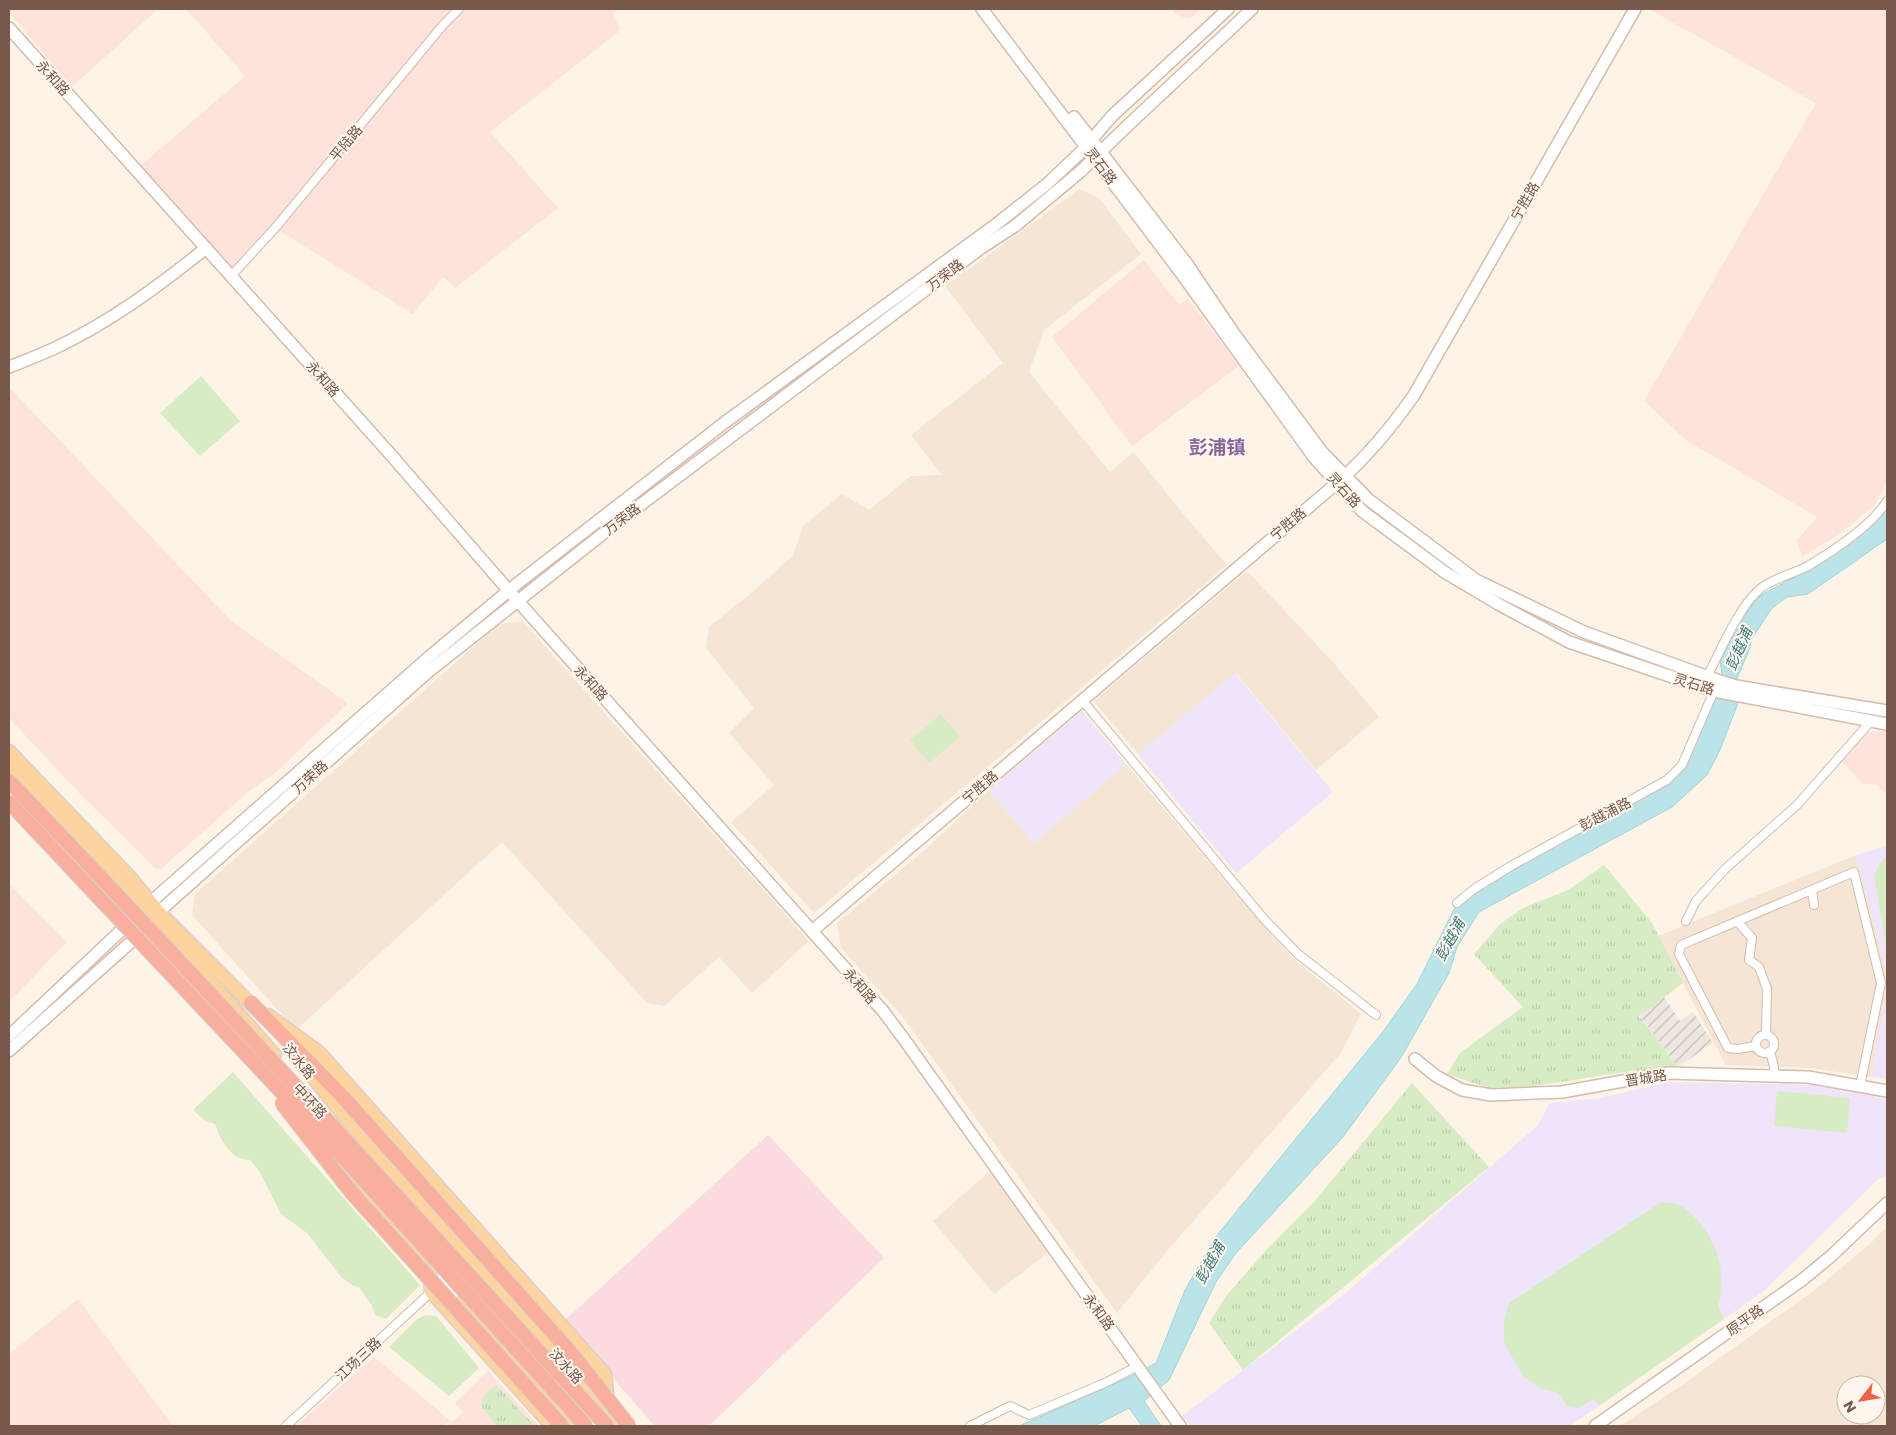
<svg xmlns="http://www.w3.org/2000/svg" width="1896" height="1435" font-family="Poppins,'Noto Sans SC',sans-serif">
	<defs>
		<pattern id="industrial-furrows" width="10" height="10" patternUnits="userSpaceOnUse" patternTransform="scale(1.25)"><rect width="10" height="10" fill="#eee6e1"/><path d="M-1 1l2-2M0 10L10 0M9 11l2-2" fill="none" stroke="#c6bdb8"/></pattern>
		<pattern id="grass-tufts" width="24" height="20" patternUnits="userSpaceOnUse" patternTransform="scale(1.25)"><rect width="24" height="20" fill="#d7ecc5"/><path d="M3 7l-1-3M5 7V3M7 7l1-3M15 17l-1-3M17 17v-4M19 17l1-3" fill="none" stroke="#bcccab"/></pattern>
	</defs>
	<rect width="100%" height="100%" fill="#fdf3e7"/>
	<g fill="#f5e5d5" fill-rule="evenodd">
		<polygon points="1080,189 1099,198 1141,254 1044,330 1029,372 1110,472 1134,452 1174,503 1227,565 814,913 731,822 774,785 729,733 754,708 706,648 709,627 755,590 793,555 803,526 842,494 869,510 911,476 942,475 911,435 1003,363 945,286"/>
		<polygon points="1247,571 1332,661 1379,717 1316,770 1236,673 1138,754 1094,701"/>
		<polygon points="522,621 809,941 752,993 719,957 664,1006 647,1003 502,842 296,1030 192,915 195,894 499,624"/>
		<polygon points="1126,764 1254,915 1293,958 1361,1014 1341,1053 1166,1252 1117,1313 902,1016 841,948 837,923 927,848 989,790 1034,843"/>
		<polygon points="1856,855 1887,973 1887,991 1871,1077 1810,1068 1726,1065 1658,936"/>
		<polygon points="990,1171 1048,1253 994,1294 933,1221"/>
		<path d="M1887,1226V1426H1620L1682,1385L1816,1289L1871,1243ZM1846,1385H1876V1415H1846Z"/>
	</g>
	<g fill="#fde3db">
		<polygon points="9,9 158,9 72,87 9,12"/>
		<polygon points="186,9 619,9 612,14 621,30 490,132 558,208 455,288 443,277 413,314 280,231 236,277 139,167 245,76"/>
		<polygon points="1172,9 1201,9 1189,19 1175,14"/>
		<polygon points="1649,9 1887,9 1887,482 1875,505 1841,533 1802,557 1797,540 1817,517 1686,440 1644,401 1816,103"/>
		<polygon points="1144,260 1179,305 1188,299 1239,366 1132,446 1052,337"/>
		<polygon points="9,389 11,389 231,621 348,703 274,774 249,791 161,869 155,868 83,797 9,718"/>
		<polygon points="1887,731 1887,795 1877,785 1862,783 1841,760 1867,732"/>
		<polygon points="9,884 67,942 9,1002"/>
		<polygon points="78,1299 173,1426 9,1426 9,1354"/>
		<polygon points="374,1357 451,1421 443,1426 296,1426"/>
		<polygon points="488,1371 539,1426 446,1426 463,1413 455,1403"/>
	</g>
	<polygon fill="url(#industrial-furrows)" points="1664,997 1680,1021 1693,1012 1713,1043 1678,1067 1639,1015"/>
	<g fill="#f0e4fa">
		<polygon points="1235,673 1333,792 1236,873 1138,754"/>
		<polygon points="1082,711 1126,764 1034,843 989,790"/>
		<polygon points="1887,846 1887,973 1856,855"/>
		<polygon points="1887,991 1887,1079 1871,1077"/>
		<polygon points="1667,1082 1815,1085 1887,1099 1887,1175 1877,1180 1764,1291 1570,1426 1190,1426 1182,1416 1346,1293 1538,1125 1550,1103 1601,1098"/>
	</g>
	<polygon fill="#fbdae0" points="768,1135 884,1258 709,1426 655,1426 563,1322"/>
	<g fill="url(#grass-tufts)">
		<polygon points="1604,865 1652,923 1683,983 1639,1016 1678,1067 1632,1071 1535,1086 1489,1088 1447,1074 1460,1053 1523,1007 1474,954 1500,924 1523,908 1568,890"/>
		<polygon points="1412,1083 1489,1167 1243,1370 1209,1323 1227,1295 1269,1247 1313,1203"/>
		<path d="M496,1385L535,1426H497C481,1407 472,1403 496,1385Z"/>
	</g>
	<g fill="#d7ecc5">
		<polygon points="201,376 240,421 200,456 160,413"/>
		<polygon points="941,714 960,737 929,763 910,740"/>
		<polygon points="1887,857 1887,952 1874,875 1881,862"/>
		<path d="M233,1072L420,1285L386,1319L375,1315L372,1306L359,1287L354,1286L342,1278L307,1233L281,1214L258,1169L250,1160C230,1160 221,1140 215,1124L205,1121L193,1110Z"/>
		<polygon points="1777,1091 1850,1098 1847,1133 1774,1126"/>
		<path d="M1661,1202C1666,1203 1672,1203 1676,1204C1686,1207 1694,1216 1700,1223C1720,1248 1726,1276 1718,1307L1724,1319L1600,1405L1593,1399L1579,1408L1567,1406L1558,1393L1540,1388L1524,1377L1514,1361L1504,1342V1321L1509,1303Z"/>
		<polygon points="426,1315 436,1316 479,1368 449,1396 389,1347 417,1319"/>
	</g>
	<polygon fill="#bbe4e8" stroke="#a1d5da" points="1887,508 1887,539 1808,594 1787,597 1772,608 1751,640 1750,648 1737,678 1738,703 1719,752 1707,775 1672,807 1479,912 1457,947 1449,973 1402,1056 1343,1137 1236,1253 1216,1282 1169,1380 1144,1401 1161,1426 1142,1426 1129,1408 1094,1426 1019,1426 1130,1377 1156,1363 1185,1290 1214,1239 1382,1033 1417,984 1457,903 1667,780 1682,765 1722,674 1720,659 1756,598 1807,570 1873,525"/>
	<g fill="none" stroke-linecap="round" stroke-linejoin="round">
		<g stroke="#d2bcaf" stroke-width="10">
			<g id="street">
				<polyline points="231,276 276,227 443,25 459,9"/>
				<path d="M1708,680L1707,677C1720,652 1739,606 1760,589C1773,578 1793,574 1808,566C1833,551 1872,525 1887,501"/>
				<polyline points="1082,700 1264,919 1298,954 1376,1015"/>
				<polyline points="1812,890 1814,905"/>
				<polyline points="1457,903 1474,889 1511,866 1667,780 1682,765 1714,691"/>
				<polyline points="1686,921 1696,901 1725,869 1797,805 1871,721"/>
				<polyline points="1737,921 1752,938 1749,960 1759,967 1767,989 1766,1035"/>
				<circle cx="1765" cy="1044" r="9"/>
				<polyline points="1756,1046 1738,1049 1728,1048 1679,954 1681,945 1854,872 1881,983 1860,1086"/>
				<polyline points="1770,1051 1774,1067 1774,1076"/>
				<polyline points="286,1426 431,1292"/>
				<polyline points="970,1426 1010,1406 1029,1415 1107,1382 1138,1366"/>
			</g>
		</g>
		<g stroke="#d5bcac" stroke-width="14">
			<g id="secondary">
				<polyline points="982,9 1181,273 1313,456 1362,511 1446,573 1500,605 1569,642 1714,691 1887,724"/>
				<polyline points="9,28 391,455 509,591 883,1011 906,1042 1180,1426"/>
				<polyline points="1074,117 1187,264 1235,335 1322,452 1369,500 1476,580 1584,632 1717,680 1736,686 1887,711"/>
				<path d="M9,367C24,361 40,355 55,348C110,322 159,286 206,248"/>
				<polyline points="144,908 429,657 518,583 724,423 994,226 1047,184 1082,151 1112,116 1228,9"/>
				<polyline points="153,917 428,672 610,528 981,248 1015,226 1081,171 1124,129 1252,9"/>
				<path d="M812,931L1337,483C1367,457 1391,428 1414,395L1635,9"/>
				<polyline points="9,1036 131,921"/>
				<polyline points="9,1051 132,941 140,931"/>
				<polyline points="1415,1059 1436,1076 1462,1090 1491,1095 1562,1092 1668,1073 1808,1077 1887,1091"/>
				<polyline points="1595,1426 1802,1280 1830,1257 1887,1203"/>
			</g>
		</g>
		<g stroke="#d9d0cc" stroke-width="15">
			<g id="primary">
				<polyline points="9,751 130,877 159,912 258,1011"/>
				<polyline points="9,767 145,907 275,1055"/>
				<polyline points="123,914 140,930 202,997"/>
				<polyline points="268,1015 319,1052 605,1374 608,1403"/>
				<polyline points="293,1053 353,1127 620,1426"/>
				<polyline points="324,1147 430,1270 431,1292 552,1426"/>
				<polyline points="461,1303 573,1426"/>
			</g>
		</g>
		<g stroke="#d9d0cc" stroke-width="16">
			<polyline id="highway" points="251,1003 343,1097"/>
		</g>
		<use href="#street" stroke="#fff" stroke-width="8"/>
		<use href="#secondary" stroke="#fff" stroke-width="11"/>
		<use href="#primary" stroke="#fdd49f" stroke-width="12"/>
		<use href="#highway" stroke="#f8af9d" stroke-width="14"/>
		<g stroke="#d9d0cc" stroke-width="16" stroke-linecap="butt">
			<g id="highway-bridge">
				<path d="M9,781C212,993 409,1209 607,1426"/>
				<polyline points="9,802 356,1171 586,1426"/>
				<polyline points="343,1097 572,1354 629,1426"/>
				<polyline points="282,1103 352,1193 562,1426"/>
			</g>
		</g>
		<use href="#highway-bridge" stroke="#f8af9d" stroke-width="14"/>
	</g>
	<g text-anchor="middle" stroke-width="4" stroke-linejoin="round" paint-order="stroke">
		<g font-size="14" fill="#78584a" stroke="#fff7ee">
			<text transform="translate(53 78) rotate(48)" y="5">永和路</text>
			<text transform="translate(346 143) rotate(-50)" y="5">平陆路</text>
			<text transform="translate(1101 166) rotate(53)" y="5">灵石路</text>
			<text transform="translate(1525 201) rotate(-60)" y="5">宁胜路</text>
			<text transform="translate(945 275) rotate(-37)" y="5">万荣路</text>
			<text transform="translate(323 379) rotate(49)" y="5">永和路</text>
			<text transform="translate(1344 490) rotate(48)" y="5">灵石路</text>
			<text transform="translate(622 519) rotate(-37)" y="5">万荣路</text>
			<text transform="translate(1288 524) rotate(-40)" y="5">宁胜路</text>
			<text transform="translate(591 683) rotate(48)" y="5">永和路</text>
			<text transform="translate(1694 684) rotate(17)" y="5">灵石路</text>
			<text transform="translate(310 777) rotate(-42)" y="5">万荣路</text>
			<text transform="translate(980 787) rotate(-40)" y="5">宁胜路</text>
			<text transform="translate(1605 814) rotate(-27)" y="5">彭越浦路</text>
			<text transform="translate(860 986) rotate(49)" y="5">永和路</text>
			<text transform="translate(299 1061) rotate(51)" y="5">汶水路</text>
			<text transform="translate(1646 1078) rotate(-9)" y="5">晋城路</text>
			<text transform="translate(310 1101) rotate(47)" y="5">中环路</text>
			<text transform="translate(1099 1312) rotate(54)" y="5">永和路</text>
			<text transform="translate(1745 1320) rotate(-35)" y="5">原平路</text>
			<text transform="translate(358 1359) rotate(-43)" y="5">江场三路</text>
			<text transform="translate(566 1366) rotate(48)" y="5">汶水路</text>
		</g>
		<g font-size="15" font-style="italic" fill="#3d777e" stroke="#fff7ee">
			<text transform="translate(1739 649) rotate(-66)" y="5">彭越浦</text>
			<text transform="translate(1450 940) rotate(-61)" y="5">彭越浦</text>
			<text transform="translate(1210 1263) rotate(-61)" y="5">彭越浦</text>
		</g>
		<g font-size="19" font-weight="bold" fill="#86669b" stroke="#fff7ee">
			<text x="1217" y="454">彭浦镇</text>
		</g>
	</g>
	<rect width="1896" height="1435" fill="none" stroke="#78584a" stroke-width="20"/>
	<g transform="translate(1861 1400) rotate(239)"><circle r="24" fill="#fff7ee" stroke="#c9b7ac"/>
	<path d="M0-4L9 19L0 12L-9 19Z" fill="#ea634a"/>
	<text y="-8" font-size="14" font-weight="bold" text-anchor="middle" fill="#78584a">N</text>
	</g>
</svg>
